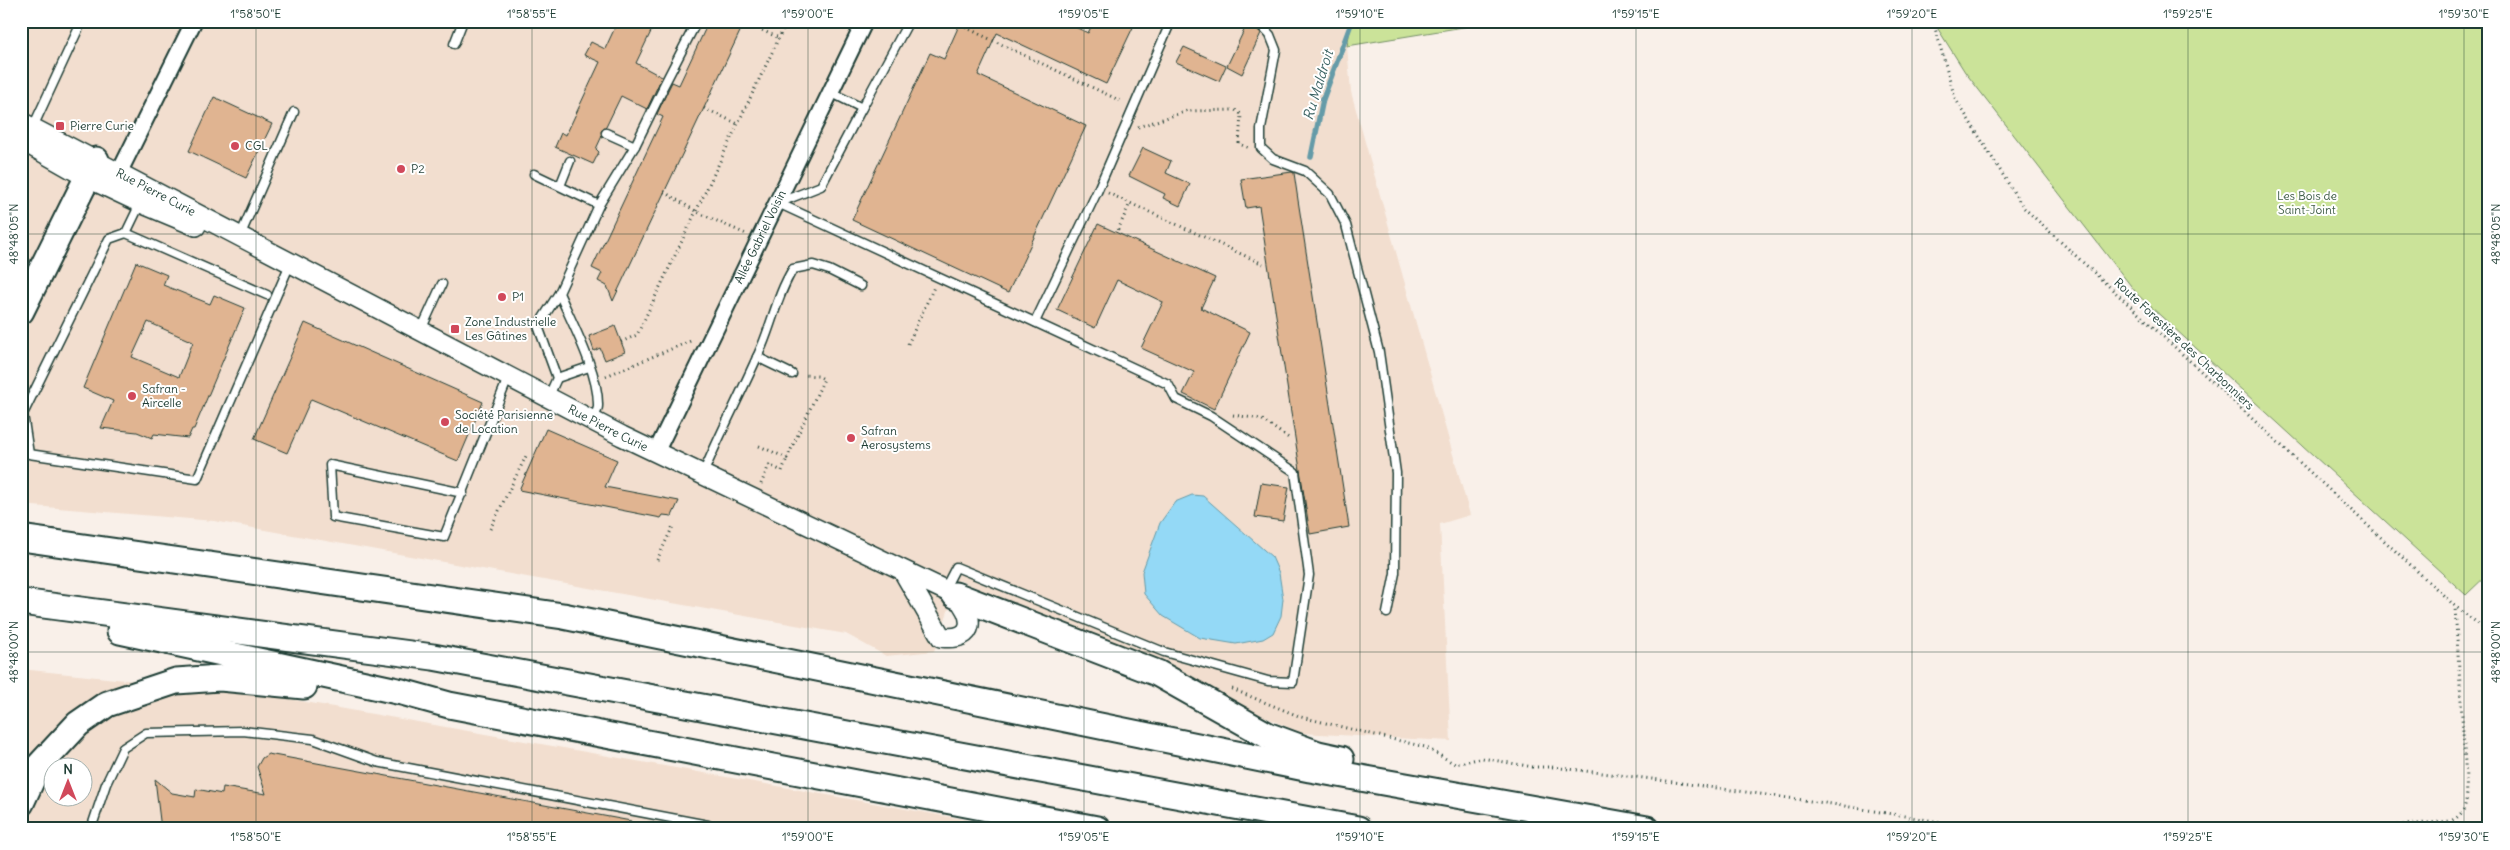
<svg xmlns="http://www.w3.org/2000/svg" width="2510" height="850" font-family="Delius,sans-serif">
	<rect width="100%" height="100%" fill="#f9f0e9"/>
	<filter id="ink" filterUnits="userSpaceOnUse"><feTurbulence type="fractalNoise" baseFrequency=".02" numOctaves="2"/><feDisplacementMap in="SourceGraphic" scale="10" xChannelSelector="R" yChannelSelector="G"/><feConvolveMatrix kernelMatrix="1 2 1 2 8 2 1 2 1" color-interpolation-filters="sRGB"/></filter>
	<g filter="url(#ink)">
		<g fill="#f2decf" fill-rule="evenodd">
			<polygon points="21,21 1352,21 1347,46 1351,92 1470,515 1440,524 1451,741 1301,733 959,580 934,651 886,656 846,634 214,521 21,505"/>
			<path d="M21,669L266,695L1012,828L21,829ZM52,768H82V798H52Z"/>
		</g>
		<g fill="#cbe399" stroke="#759066">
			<polygon points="1352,21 1500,21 1347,46"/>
			<polygon points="1933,21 2489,21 2489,573 2466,595 2138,295 1965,72"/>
		</g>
		<polygon fill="#94d9f6" stroke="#659ba8" points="1192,495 1203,496 1272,557 1279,573 1283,599 1281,616 1273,633 1263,639 1236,644 1200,638 1163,616 1144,594 1142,572 1160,523 1175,502"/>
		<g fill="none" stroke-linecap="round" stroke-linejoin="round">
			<polyline stroke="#659ba8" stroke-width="5.5" points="1311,157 1323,99 1352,21"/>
		</g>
		<g fill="#e0b491" stroke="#1f3d34" fill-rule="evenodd">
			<polygon points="618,21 656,21 636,63 662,77 647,109 621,96 606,127 601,131 602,136 596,149 599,152 593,164 555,147 561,133 566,135 600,62 584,55 591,42 605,49"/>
			<polygon points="709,21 745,21 613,301 607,286 598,281 602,273 592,268 663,117 657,114 668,90 672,82 679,85"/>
			<polygon points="961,21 1062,21 1088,33 1094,21 1136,21 1106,84 997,33 978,75 1086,126 1008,293 852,220 930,53 944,59"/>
			<polygon points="1248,22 1261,33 1242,74 1227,66"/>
			<polygon points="1184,47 1226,66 1219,81 1176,62"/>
			<polygon points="214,97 272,124 246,178 189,151"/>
			<polygon points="1143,148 1171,161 1166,173 1190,184 1180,206 1163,198 1165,194 1129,176"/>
			<polygon points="1292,172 1294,173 1298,200 1349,527 1310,534 1259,206 1246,208 1241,179"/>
			<polygon points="1098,224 1215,278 1201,308 1250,332 1214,409 1183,394 1194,372 1141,348 1163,302 1117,280 1095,328 1057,310"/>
			<path d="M136,262L167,275L163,285L210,304L214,295L245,308L194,429H192L188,438L154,434L152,438L137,432L101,428L113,401L83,388ZM148,322L193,342L179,377L132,357Z"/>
			<polygon points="305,323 483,402 458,461 311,399 287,453 254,439"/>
			<polygon points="615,326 625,352 605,360 600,348 594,351 589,336"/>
			<polygon points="546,429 617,460 605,487 679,501 672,516 663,515 661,518 519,490"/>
			<polygon points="1261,483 1289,487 1283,521 1255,517"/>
			<polygon points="268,754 631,821 630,829 161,829 155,779 172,793 195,797 196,789 222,794 223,787 266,794 257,767 262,758"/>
		</g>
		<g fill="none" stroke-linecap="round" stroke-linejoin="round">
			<g stroke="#1f3d34" stroke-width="11">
				<g id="service">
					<polyline points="1253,21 1260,24 1270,35 1276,50 1261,129 1261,148 1273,159 1305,171 1330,194 1346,225 1379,352 1396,473 1395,573 1387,613"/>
					<polyline points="454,44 463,21"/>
					<polyline points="663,87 697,21"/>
					<polyline points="862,108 909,21"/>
					<polyline points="32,129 82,21"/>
					<polyline points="606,133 635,146"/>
					<polyline points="534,174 599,205"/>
					<polyline points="560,186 570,161"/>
					<polyline points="778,203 1168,384 1176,399 1211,416 1295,472 1309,575 1293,682 1268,681 1164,652 956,567 944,590"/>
					<polyline points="778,203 821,186 862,108 832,93"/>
					<polyline points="140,204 126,233 109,239 23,414 29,454 197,479 290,264"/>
					<polyline points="126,233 267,295"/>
					<polyline points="240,236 294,112"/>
					<polyline points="1035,322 1097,192 1171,21"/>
					<polyline points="421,330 442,284"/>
					<polyline points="757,357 792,374"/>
					<polyline points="557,378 589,367"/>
					<polyline points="548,398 557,378 538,326 559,293"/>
					<path d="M593,420C594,416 598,411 598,406C599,373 572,323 559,293L599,205L635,146L662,91"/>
					<path d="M703,474C721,431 743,390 762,346C773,320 778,293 793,269L813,265L829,270L861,286"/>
					<polyline points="463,493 330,465 333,517 444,537 508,378"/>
					<polyline points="91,829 106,784 123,748 146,733 243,731 313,739 377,762 708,825 711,829"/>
				</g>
			</g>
			<g stroke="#1f3d34" stroke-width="19">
				<g id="minor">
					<polyline points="114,183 194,21"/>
					<path id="s1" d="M656,452L865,21"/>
				</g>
			</g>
			<g stroke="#1f3d34" stroke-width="22">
				<g id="tertiary">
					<path id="s2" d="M21,122L622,436L955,595C975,615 977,642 941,637L903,571"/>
					<polyline points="21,140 86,177 141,203 196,226"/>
				</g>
			</g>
			<g stroke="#1f3d34" stroke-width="29">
				<g id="trunk">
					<polyline points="21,311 96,160"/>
					<polyline points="21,538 563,616 1310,769 1647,829"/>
					<polyline points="955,595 1157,673 1267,735 1318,754 1341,759"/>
					<polyline points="21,602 433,657 1358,829"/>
					<polyline points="120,631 402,692 449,705 1097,829"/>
					<polyline points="21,803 37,768 78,724 107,704 176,681 220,678 304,686"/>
				</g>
			</g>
			<g stroke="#1f3d34" stroke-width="3" stroke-dasharray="1 4" stroke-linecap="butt">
				<polyline points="952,21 1123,102"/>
				<polyline points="1933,21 1955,98 2023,207 2455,606 2489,632"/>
				<polyline points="744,22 779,38"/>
				<polyline points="704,108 738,124"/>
				<polyline points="1138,127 1187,111 1235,110 1241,114 1239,144 1250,148"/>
				<polyline points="664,192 697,212 746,234"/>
				<polyline points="1108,193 1263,264"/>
				<polyline points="1118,230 1130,203"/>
				<polyline points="621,342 637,335 787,21"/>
				<polyline points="908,344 934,287"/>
				<polyline points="606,376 693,340"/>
				<polyline points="1233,415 1261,419 1290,439"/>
				<polyline points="759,446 787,458 824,379 818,376 803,375"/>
				<polyline points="761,484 769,465 782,471 787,458"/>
				<polyline points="490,529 526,456"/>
				<polyline points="657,560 674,524"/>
				<polyline points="1232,689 1301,717 1425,747 1455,764 1482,758 1533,767 1552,767 1652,779 1832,804 1982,829"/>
				<path d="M2353,829L2451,821C2464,814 2465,808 2467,794L2455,607"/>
			</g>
			<use href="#service" stroke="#fff" stroke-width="8"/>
			<use href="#minor" stroke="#fff" stroke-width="15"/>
			<use href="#tertiary" stroke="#fff" stroke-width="19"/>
			<use href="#trunk" stroke="#fff" stroke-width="25"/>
		</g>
	</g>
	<path fill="none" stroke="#1f3d34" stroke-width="1" stroke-opacity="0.45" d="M256,21V829M532,21V829M808,21V829M1084,21V829M1360,21V829M1636,21V829M1912,21V829M2188,21V829M2464,21V829M21,234H2489M21,652H2489"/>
	<g fill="#d1495b" stroke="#fff" stroke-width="2">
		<rect x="55" y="121" width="10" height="10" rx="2.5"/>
		<circle cx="235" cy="146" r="5"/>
		<circle cx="401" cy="169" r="5"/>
		<circle cx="502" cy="297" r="5"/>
		<rect x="450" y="324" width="10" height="10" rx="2.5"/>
		<circle cx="132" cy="396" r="5"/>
		<circle cx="445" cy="422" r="5"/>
		<circle cx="851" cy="438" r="5"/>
	</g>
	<g text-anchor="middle" stroke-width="4" stroke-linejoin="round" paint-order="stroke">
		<g font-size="12" fill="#1f3d34" stroke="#fff" text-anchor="start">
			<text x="70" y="130">Pierre Curie</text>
			<text x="245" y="150">CGL</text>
			<text x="411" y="173">P2</text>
			<text x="512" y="301">P1</text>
			<text x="465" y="326">Zone Industrielle<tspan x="465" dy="14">Les Gâtines</tspan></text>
			<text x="142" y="393">Safran -<tspan x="142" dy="14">Aircelle</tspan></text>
			<text x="455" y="419">Société Parisienne<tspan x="455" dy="14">de Location</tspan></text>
			<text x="861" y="435">Safran<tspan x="861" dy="14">Aerosystems</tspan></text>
		</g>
		<g font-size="12" fill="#1f3d34" stroke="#fff">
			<text dy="4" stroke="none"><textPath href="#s2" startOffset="152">Rue Pierre Curie</textPath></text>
			<text dy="4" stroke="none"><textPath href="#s1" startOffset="239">Allée Gabriel Voisin</textPath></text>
			<text transform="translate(2184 344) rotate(43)" y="4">Route Forestière des Charbonniers</text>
			<text dy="4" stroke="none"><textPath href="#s2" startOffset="662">Rue Pierre Curie</textPath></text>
		</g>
		<g font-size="12" fill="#415e48" stroke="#fff">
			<text x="2307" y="200">Les Bois de<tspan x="2307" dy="14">Saint-Joint</tspan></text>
		</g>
		<g font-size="14" font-style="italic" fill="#3c6464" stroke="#fff">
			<text transform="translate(1318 85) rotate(-73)" y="5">Ru Maldroit</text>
		</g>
	</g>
	<rect width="2510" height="850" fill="none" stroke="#fff" stroke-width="55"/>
	<g transform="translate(68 782)"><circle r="24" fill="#ffffff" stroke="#a5b1ae"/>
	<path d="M0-4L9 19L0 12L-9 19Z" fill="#d1495b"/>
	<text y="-8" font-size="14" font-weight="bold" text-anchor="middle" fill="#1f3d34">N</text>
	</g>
	<rect x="28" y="28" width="2454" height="794" fill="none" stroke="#1f3d34" stroke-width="2"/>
	<g font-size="12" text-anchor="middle" fill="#1f3d34">
		<text x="256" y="18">1°58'50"E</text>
		<text x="532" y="18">1°58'55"E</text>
		<text x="808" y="18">1°59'00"E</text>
		<text x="1084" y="18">1°59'05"E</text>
		<text x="1360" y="18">1°59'10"E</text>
		<text x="1636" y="18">1°59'15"E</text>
		<text x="1912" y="18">1°59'20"E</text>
		<text x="2188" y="18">1°59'25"E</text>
		<text x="2464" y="18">1°59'30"E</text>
		<text transform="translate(14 234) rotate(-90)" y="4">48°48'05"N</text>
		<text transform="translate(2496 234) rotate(-90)" y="4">48°48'05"N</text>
		<text transform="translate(14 652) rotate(-90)" y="4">48°48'00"N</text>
		<text transform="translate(2496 652) rotate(-90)" y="4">48°48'00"N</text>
		<text x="256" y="841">1°58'50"E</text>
		<text x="532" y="841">1°58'55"E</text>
		<text x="808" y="841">1°59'00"E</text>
		<text x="1084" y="841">1°59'05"E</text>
		<text x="1360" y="841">1°59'10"E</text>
		<text x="1636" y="841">1°59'15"E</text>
		<text x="1912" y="841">1°59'20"E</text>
		<text x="2188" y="841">1°59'25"E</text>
		<text x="2464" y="841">1°59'30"E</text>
	</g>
</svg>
